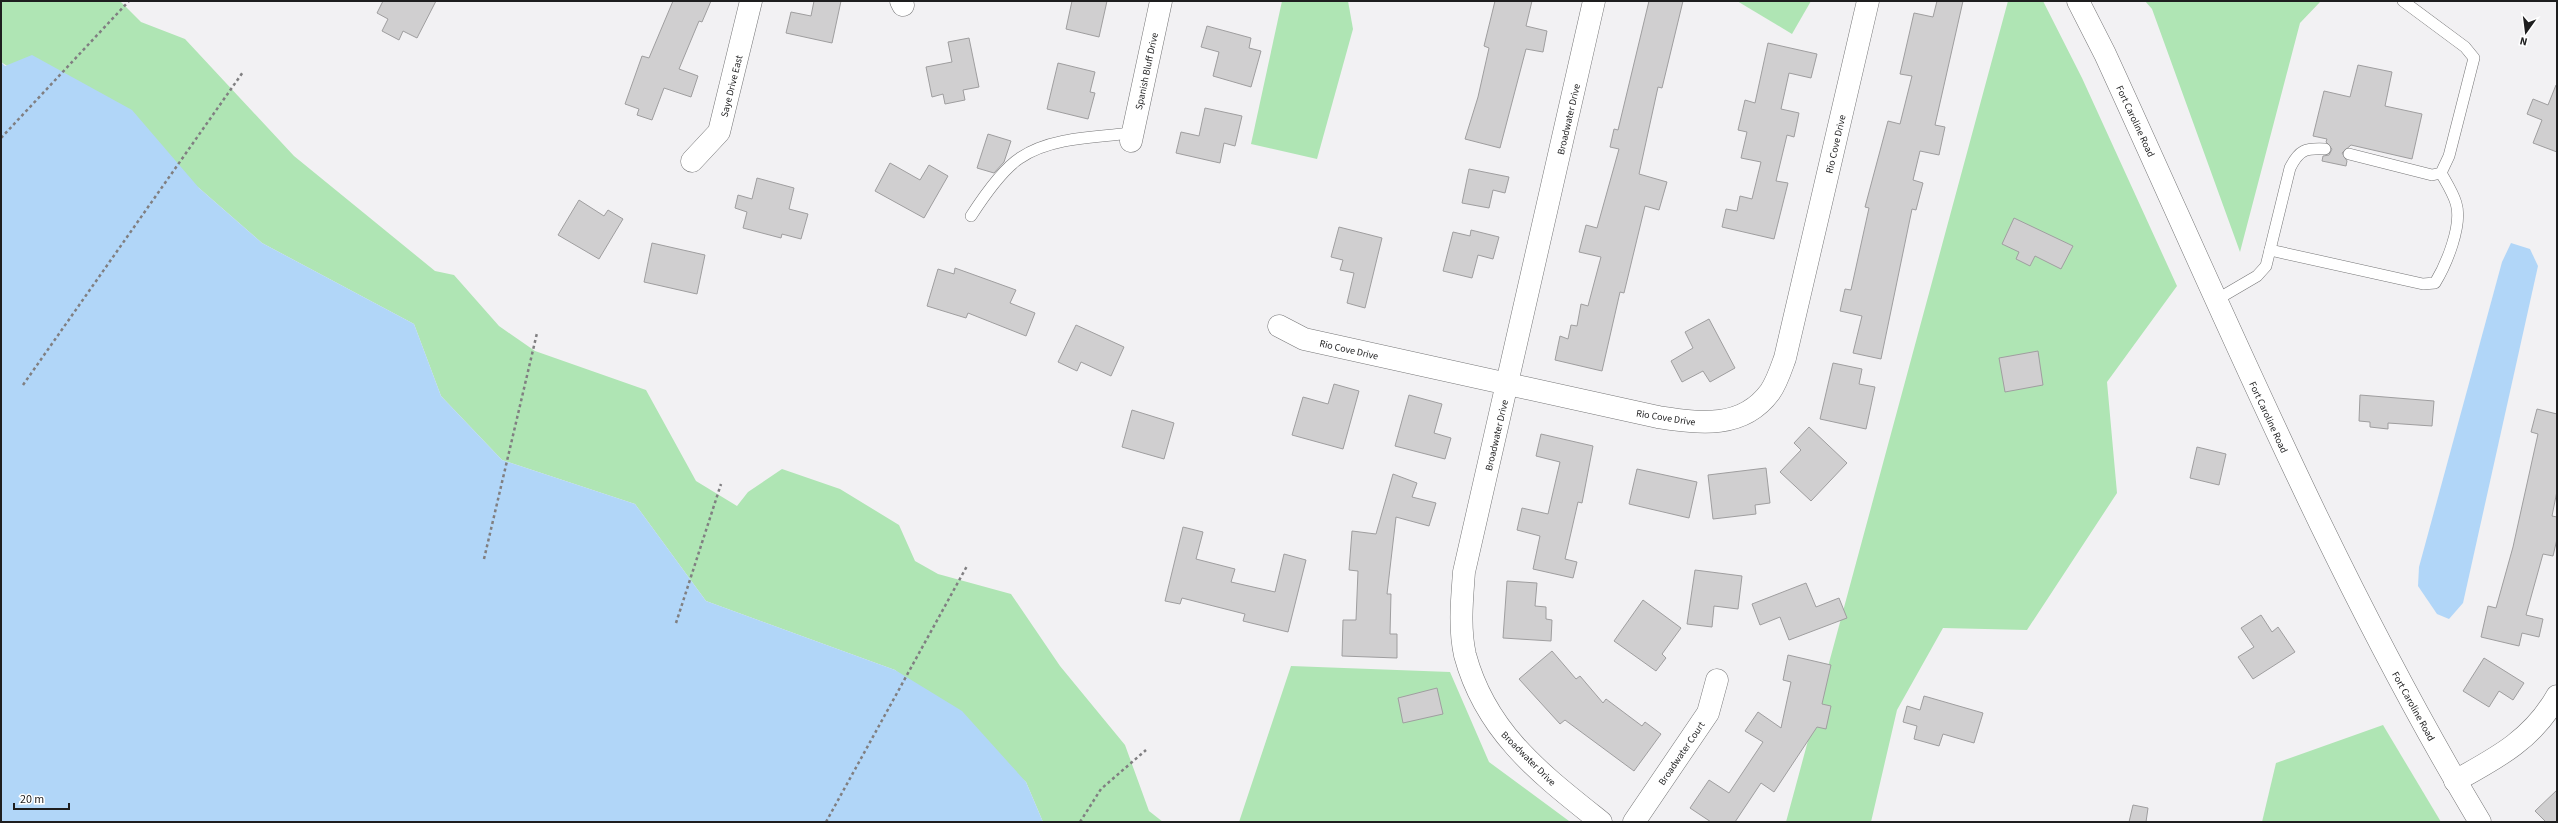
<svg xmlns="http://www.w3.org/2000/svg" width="2558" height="823" font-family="'Source Sans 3',sans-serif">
	<rect width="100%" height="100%" fill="#f2f1f3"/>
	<g fill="#afe5b4">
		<polygon points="1,1 120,1 141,22 185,39 294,156 435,271 454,275 499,326 535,351 646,390 696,481 737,506 748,492 782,469 840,489 899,525 915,561 938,574 1011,594 1060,666 1125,745 1149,811 1163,822 1043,822 1026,782 895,670 706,601 635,504 502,460 441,396 414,324 262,243 199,188 1,62"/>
		<polygon points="1282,1 1348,1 1353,29 1317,159 1251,144"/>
		<polygon points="1737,1 1811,1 1792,34"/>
		<polygon points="2008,1 2043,1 2082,78 2177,286 2107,382 2117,493 2027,630 1943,628 1897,710 1871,822 1786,822"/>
		<polygon points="2145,1 2321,1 2300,23 2240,252 2152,9"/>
		<polygon points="1291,666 1450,672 1489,762 1569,821 1239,822"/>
		<polygon points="2383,725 2441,822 2262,822 2276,763"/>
	</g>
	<g fill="#b1d6f8">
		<polygon points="32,55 132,110 199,188 262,243 414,324 441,396 502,460 635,504 706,601 895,670 962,711 1026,782 1043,822 1,822 1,62 5,66"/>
		<polygon points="2511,243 2530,249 2538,266 2463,603 2449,619 2437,614 2418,586 2419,567 2502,262"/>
	</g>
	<g fill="#d0cfd0" stroke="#9f9e9f">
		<polygon points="383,1 436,1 417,38 403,31 399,40 382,31 388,19 377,13"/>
		<polygon points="673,1 711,1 702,22 699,21 679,69 698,76 691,97 664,88 652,120 637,115 639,109 625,104 642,56 649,58"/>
		<polygon points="814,1 841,1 832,43 786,33 791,12 811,16"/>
		<polygon points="1072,1 1107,1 1099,37 1066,29"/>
		<polygon points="1495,1 1532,1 1526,26 1547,31 1543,52 1526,49 1500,148 1465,139 1478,97 1489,48 1484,46"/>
		<polygon points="1649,1 1683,1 1662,88 1658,87 1639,174 1667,182 1659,210 1645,206 1624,293 1620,292 1602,371 1555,360 1560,336 1568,339 1571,325 1577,326 1581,304 1588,306 1601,257 1579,252 1586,225 1597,228 1619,149 1610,147 1614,129 1618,130"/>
		<polygon points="1937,1 1963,1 1935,125 1945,127 1939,155 1920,151 1913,180 1923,183 1916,210 1912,209 1881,359 1853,353 1862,316 1840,311 1845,289 1851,290 1869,208 1865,207 1888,121 1900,124 1912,76 1900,74 1914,13 1933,17"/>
		<polygon points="1207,26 1251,38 1249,48 1261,51 1251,87 1213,76 1219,52 1201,47"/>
		<polygon points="969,38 979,87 963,90 965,100 945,104 943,94 932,97 926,67 952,62 948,42"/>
		<polygon points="1768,43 1817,54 1811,78 1789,73 1781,109 1799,113 1794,137 1787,135 1776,181 1788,183 1774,239 1722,227 1726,209 1737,211 1740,196 1752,199 1761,162 1741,158 1747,132 1738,130 1745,100 1755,103"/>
		<polygon points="1058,63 1095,72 1090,92 1095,93 1088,119 1047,109"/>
		<polygon points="2358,65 2392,72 2385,106 2422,114 2412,159 2351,145 2342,153 2347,161 2346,166 2322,161 2323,156 2329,155 2332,149 2326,142 2327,139 2313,136 2324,91 2350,97"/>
		<polygon points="2556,85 2557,85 2557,152 2533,143 2542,120 2527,114 2533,99 2548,105"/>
		<polygon points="1205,108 1242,116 1235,146 1224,143 1220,163 1176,153 1181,132 1199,136"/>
		<polygon points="988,134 1011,141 1004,162 994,173 977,168"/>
		<polygon points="890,163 920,180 929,165 948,176 924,218 875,191"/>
		<polygon points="1469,169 1509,177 1505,193 1493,190 1489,208 1462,203"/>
		<polygon points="757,178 794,188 789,209 808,214 801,239 782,234 781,238 743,228 747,212 735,208 738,195 752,199"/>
		<polygon points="579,200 604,216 608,210 623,219 599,259 558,235"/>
		<polygon points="2014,218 2073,246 2061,269 2035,256 2030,266 2016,259 2019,252 2002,244"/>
		<polygon points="1339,227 1382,238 1365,308 1347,303 1354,273 1340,270 1343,260 1331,257"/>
		<polygon points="1471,230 1499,237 1493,259 1478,255 1472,278 1443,271 1453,232 1470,236"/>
		<polygon points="652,243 705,255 697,294 644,282"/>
		<polygon points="955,268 1016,290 1010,303 1035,313 1026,336 968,313 966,318 927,306 938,269 954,274"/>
		<polygon points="1709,319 1735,368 1710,382 1703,371 1682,382 1671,361 1693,348 1685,332"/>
		<polygon points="1076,325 1124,347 1111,376 1081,362 1077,371 1058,362"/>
		<polygon points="2038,351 2043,385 2005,392 1999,358"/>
		<polygon points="1833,363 1862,369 1859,384 1875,387 1866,429 1820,419"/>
		<polygon points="1334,384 1359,391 1343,449 1292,435 1303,397 1328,404"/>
		<polygon points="1409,395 1442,404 1434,433 1451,438 1445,459 1395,446"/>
		<polygon points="2360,395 2434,401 2432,426 2388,423 2388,429 2370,427 2370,422 2359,421"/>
		<polygon points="2537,409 2557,414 2557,491 2552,516 2557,517 2557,539 2553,556 2543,554 2526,615 2543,619 2539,637 2522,633 2519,646 2481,637 2488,606 2496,608 2513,547 2538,434 2531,432"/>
		<polygon points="1132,410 1174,423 1164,459 1122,447"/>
		<polygon points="1809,427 1847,463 1811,501 1780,472 1801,450 1794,443"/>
		<polygon points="1541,434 1593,446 1582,503 1578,502 1565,559 1577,562 1573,578 1533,569 1540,536 1517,530 1522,508 1548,514 1560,462 1536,456"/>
		<polygon points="2197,447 2226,454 2219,485 2190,478"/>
		<polygon points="1766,468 1770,503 1755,505 1756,514 1713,519 1708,475"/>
		<polygon points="1637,469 1697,482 1689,518 1629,504"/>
		<polygon points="1393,474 1417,483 1412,497 1436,503 1429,526 1396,517 1387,594 1391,594 1390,634 1397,634 1397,658 1342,656 1343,620 1356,620 1358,571 1349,570 1352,531 1376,534"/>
		<polygon points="1183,527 1203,532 1196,559 1235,569 1231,582 1275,592 1284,554 1306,560 1288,632 1243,621 1245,614 1182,598 1180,604 1165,601"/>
		<polygon points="1695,570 1742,576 1738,609 1714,606 1712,627 1687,624"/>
		<polygon points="1507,581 1537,583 1535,606 1546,607 1546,619 1552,620 1551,641 1503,638"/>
		<polygon points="1806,583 1816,607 1839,598 1847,618 1789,640 1780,617 1760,625 1752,604"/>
		<polygon points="1643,600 1681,628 1662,654 1666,658 1656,671 1614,641"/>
		<polygon points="2261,615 2272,632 2278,627 2295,652 2253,679 2238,657 2254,647 2241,628"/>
		<polygon points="1552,651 1576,679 1580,676 1603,703 1606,699 1642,726 1645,722 1661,734 1634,771 1565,720 1560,724 1519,679"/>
		<polygon points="1788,655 1831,665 1822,704 1831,706 1826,729 1817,727 1774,792 1761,783 1735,822 1711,822 1690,808 1709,780 1729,793 1763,742 1745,731 1758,712 1781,728 1791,682 1783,680"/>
		<polygon points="2484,658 2524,683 2513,700 2499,691 2489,707 2463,691"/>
		<polygon points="1437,688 1443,714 1403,723 1398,698"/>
		<polygon points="1924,696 1983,713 1974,743 1943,734 1939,746 1914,739 1917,726 1903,722 1907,706 1920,710"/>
		<polygon points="2557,790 2557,822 2546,822 2535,811"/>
		<polygon points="2133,805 2148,808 2146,822 2129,822"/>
	</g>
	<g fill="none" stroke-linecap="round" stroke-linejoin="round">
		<g stroke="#767677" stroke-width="12">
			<g id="lane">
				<polyline points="2349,154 2432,175 2441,173 2449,156 2474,58 2465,47 2403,1"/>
				<path d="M971,216C982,199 1003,169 1020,158C1050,137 1097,137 1133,133"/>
				<path d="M2270,250L2423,284L2435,283C2446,265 2463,225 2456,203C2453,193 2446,182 2441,173"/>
				<path d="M2216,300L2257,276L2266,266L2290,168C2299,150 2305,148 2325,149"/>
			</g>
		</g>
		<g stroke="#767677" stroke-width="23">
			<g id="street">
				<polyline points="901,1 903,5"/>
				<path d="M1594,1L1464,572C1462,599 1459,628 1465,655C1486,733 1541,774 1601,822"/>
				<polyline points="1131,141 1161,1"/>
				<polyline points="692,161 719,132 751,1"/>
				<path d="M1279,326L1304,339L1658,417C1699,423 1742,430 1770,392C1777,382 1781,369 1785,358L1868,1"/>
				<path d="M2455,781C2497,758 2533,739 2557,696"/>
				<polyline points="1634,822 1708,713 1717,680"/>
			</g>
		</g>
		<g stroke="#767677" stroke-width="23">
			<path id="secondary" d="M2078,1L2105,54C2224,313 2333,577 2480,822"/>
		</g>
		<g stroke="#807f81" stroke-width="2.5" stroke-dasharray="3 3" stroke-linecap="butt">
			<polyline points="1,138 129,1"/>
			<polyline points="23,385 243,72"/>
			<polyline points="484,559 537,333"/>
			<polyline points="676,623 721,484"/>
			<polyline points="826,822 967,566"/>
			<polyline points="1080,822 1101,789 1146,750"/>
		</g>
		<use href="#lane" stroke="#fff" stroke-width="11"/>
		<use href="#street" stroke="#fff" stroke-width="22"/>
		<use href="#secondary" stroke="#fff" stroke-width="22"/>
	</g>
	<g text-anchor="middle" stroke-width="3" stroke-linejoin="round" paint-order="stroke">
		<g font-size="10" fill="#1e1e1f" stroke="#fff">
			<text transform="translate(1146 71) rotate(-78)" y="4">Spanish Bluff Drive</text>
			<text transform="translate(731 86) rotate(-76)" y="4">Saye Drive East</text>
			<text transform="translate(1568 119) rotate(-77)" y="4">Broadwater Drive</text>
			<text transform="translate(2136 121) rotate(65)" y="4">Fort Caroline Road</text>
			<text transform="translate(1835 144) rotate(-77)" y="4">Rio Cove Drive</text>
			<text transform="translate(1349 349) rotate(13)" y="4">Rio Cove Drive</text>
			<text transform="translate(1666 417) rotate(9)" y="4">Rio Cove Drive</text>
			<text transform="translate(2269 417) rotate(65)" y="4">Fort Caroline Road</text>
			<text transform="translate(1496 435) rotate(-77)" y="4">Broadwater Drive</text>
			<text transform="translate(2414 706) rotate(61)" y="4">Fort Caroline Road</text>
			<text transform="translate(1681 753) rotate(-56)" y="4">Broadwater Court</text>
			<text transform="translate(1529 758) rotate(45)" y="4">Broadwater Drive</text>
		</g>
	</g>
	<rect width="2558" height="823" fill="none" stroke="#1e1e1f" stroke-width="4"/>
	<g transform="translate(2526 32) rotate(194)" stroke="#ffffff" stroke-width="3" paint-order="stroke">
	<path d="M0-3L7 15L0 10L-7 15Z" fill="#1e1e1f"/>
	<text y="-6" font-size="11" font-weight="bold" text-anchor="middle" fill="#1e1e1f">N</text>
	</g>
	<path d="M14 803v6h55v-6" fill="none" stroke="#1e1e1f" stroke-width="2"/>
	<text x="20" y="803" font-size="12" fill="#1e1e1f" stroke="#ffffff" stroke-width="3" paint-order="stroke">20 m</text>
</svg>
